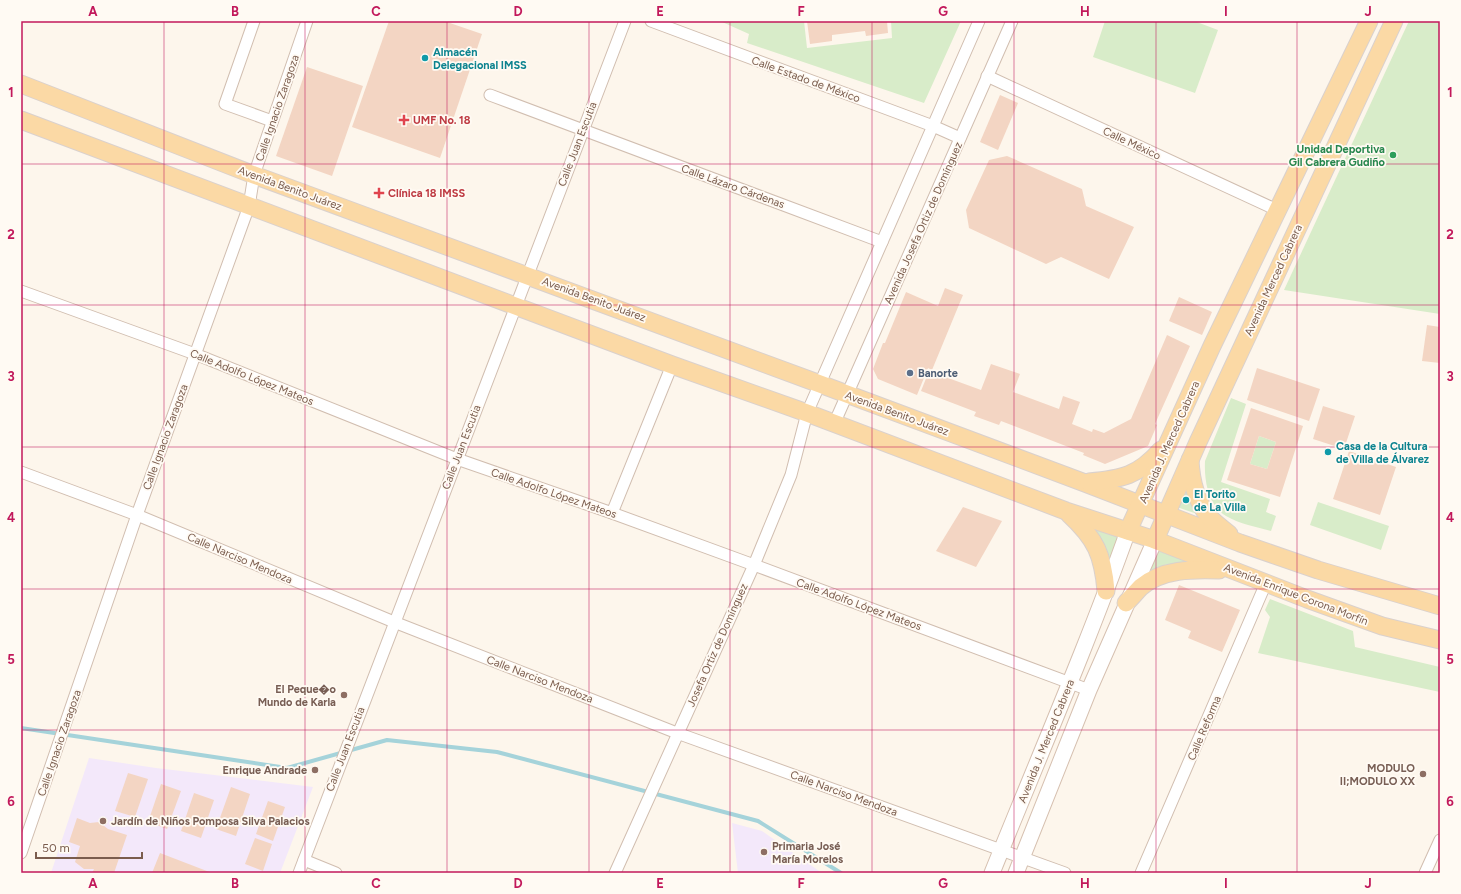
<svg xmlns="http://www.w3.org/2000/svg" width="1461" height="894" font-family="Figtree,sans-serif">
	<rect width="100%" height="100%" fill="#fdf6ec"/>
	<g fill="#f3e8fa">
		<polygon points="89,758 156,768 313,787 280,873 51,873"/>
		<polygon points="732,823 762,831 822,873 738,873"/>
	</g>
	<g fill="#d8ecc9">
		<polygon points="720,21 804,21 807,48 892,38 891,21 961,21 924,103 747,43 749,34"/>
		<polygon points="1105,21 1194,21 1218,30 1195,93 1093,57"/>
		<polygon points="1409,21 1440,21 1440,314 1284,290"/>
		<path d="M1231,398L1246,404L1221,482L1270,499L1266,512L1276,516L1271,531C1256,527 1240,524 1226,516C1208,506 1204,480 1205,461Z"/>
		<polygon points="1259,436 1276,442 1267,469 1250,464"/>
		<polygon points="1186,478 1200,515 1174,506"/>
		<polygon points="1318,502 1389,526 1381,550 1310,525"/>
		<polygon points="1090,527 1121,538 1109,566"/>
		<polygon points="1156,550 1188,562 1164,565 1144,577"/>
		<polygon points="1270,599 1353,631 1355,647 1440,667 1440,692 1258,653 1270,617 1265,610"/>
	</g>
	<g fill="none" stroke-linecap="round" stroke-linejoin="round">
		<polyline stroke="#a5d3da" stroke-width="4" points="21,728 287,768 387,740 497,752 758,821 841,873"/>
	</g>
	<g fill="#f3d5c3" fill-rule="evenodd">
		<polygon points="389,21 444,21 482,34 440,158 352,127"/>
		<polygon points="807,21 887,21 888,33 866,36 865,31 832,35 832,41 810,44"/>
		<polygon points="307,67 363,86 332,176 276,156"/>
		<polygon points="1000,95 1018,103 998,150 980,142"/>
		<polygon points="1007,156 1082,189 1086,206 1134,227 1109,279 1061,257 1046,264 969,228 966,210 989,160"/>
		<polygon points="945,288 963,295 932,370 928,368 917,395 878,379 873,369 883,343 885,343 906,292 938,306"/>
		<polygon points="1179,297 1212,312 1202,335 1169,321"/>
		<polygon points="1427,325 1440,327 1440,363 1422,361"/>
		<polygon points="1167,335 1190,346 1155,424 1157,425 1148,446 1105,464 1083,455 1084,453 1001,421 999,425 974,416 976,412 921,391 929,371 981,390 991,364 1020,374 1013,392 1059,409 1063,396 1080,402 1072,424 1092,432 1093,429 1104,433 1131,419"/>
		<polygon points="1257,368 1320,389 1309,421 1247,400"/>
		<polygon points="1323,406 1355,416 1344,449 1313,439"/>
		<path d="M1251,408L1303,426L1280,497L1227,480ZM1259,436L1276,442L1267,469L1250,464Z"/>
		<polygon points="1349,451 1396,467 1380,515 1333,499"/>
		<polygon points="963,507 1002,521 976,567 936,551"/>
		<polygon points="1179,585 1240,610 1222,652 1188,638 1191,631 1165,620"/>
		<polygon points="128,773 148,779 135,817 115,811"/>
		<polygon points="161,784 181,791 167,829 148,822"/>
		<polygon points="231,787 250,794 236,836 216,829"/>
		<polygon points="194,793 214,800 201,838 181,831"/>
		<polygon points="268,801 285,807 273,841 256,834"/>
		<polygon points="77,818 90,823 99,822 108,829 127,835 114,873 92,873 94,869 84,869 75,862 80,846 69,842"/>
		<polygon points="255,838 272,844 263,871 245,864"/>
		<polygon points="160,853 212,873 152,873"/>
	</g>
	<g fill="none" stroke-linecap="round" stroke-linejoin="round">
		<g stroke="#d1beb0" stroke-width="13">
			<g id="minor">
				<polyline points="254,21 225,104 272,121"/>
				<polyline points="651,21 933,126 960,138"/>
				<polyline points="987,76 1277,210"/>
				<polyline points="490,95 882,242"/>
				<polyline points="21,291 195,354 457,459 612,513 754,565 1089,690"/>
				<polyline points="834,424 1012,21"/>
				<polyline points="21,472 137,515 394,622 677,733 1065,873"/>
				<polyline points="612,513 672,365"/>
				<polyline points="21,853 137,515 249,206 254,175 307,21"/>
				<polyline points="304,860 336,873"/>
				<polyline points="299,873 625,21"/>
				<polyline points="615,873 754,565 791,475 807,413 979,21"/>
				<polyline points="1141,873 1266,583"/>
				<polyline points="1425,873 1440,840"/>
			</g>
		</g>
		<g stroke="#d6c0b0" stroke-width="17">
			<g id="secondary">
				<path d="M992,873C1038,759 1087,646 1128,531"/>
				<polyline points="1016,873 1089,690 1155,540"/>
			</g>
		</g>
		<g stroke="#dad1cd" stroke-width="19">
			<g id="primary">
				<polyline points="21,84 254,175 820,384 1085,483 1240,543 1318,570 1440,606"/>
				<polyline points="21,120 672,365 807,413 1066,511 1155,540 1307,599 1382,626 1440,640"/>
				<path d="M1190,460C1191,481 1196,502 1210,518C1216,524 1223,529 1229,534"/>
				<path d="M1089,482C1122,479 1138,476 1161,450"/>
				<path d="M1069,514C1096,539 1103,555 1106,591"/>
				<polyline points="1128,531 1212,346 1369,21"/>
				<polyline points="1155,540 1198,442 1394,21"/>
				<path d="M1126,603C1131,598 1136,592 1141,587C1162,569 1193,569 1219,570"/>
			</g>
		</g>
		<use href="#minor" stroke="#fff" stroke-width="11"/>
		<use href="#secondary" stroke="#fff" stroke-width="15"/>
		<use href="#primary" stroke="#fbd9a5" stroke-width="17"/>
	</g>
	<path fill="none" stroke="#c2185b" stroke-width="1" stroke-opacity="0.55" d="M164,21V873M305,21V873M447,21V873M589,21V873M730,21V873M872,21V873M1014,21V873M1156,21V873M1297,21V873M21,164H1440M21,305H1440M21,447H1440M21,589H1440M21,730H1440"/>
	<g fill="#0f9aa8" stroke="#fffaf3" stroke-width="1.5">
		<circle cx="425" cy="58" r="4"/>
		<circle cx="1328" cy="452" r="4"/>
		<circle cx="1186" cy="500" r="4"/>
	</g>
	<g fill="#e0444e" stroke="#fffaf3" stroke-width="1.5">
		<path d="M402 114h4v4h4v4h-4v4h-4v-4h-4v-4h4z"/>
		<path d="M377 187h4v4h4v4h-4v4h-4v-4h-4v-4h4z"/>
	</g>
	<circle fill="#2e9e5b" stroke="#fffaf3" stroke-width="1.5" cx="1393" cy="155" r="4"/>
	<circle fill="#5c6f8a" stroke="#fffaf3" stroke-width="1.5" cx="910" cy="373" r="4"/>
	<g fill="#8d6e63" stroke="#fffaf3" stroke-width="1.5">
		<circle cx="344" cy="695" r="4"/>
		<circle cx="315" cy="770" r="4"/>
		<circle cx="1423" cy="774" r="4"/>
		<circle cx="103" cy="821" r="4"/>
		<circle cx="764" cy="852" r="4"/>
	</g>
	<g text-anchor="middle" stroke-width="3.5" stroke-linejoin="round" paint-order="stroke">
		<g font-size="11" font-weight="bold" fill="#0d838f" stroke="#fffaf3" text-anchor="start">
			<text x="433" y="56">Almacén<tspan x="433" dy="13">Delegacional IMSS</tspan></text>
			<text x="1336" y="450">Casa de la Cultura<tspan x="1336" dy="13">de Villa de Álvarez</tspan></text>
			<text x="1194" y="498">El Torito<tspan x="1194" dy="13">de La Villa</tspan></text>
		</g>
		<g font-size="11" fill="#7a5c4d" stroke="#fffaf3">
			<text transform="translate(806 79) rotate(20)" y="4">Calle Estado de México</text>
			<text transform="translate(277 108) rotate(-71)" y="4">Calle Ignacio Zaragoza</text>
			<text transform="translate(1132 143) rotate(25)" y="4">Calle México</text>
			<text transform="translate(577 144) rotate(-69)" y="4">Calle Juan Escutia</text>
			<text transform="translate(733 186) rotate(20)" y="4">Calle Lázaro Cárdenas</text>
			<text transform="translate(290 188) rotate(20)" y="4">Avenida Benito Juárez</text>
			<text transform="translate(923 223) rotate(-66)" y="4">Avenida Josefa Ortiz de Domínguez</text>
			<text transform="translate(1273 280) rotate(-65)" y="4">Avenida Merced Cabrera</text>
			<text transform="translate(594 299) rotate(20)" y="4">Avenida Benito Juárez</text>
			<text transform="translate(252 377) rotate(22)" y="4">Calle Adolfo López Mateos</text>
			<text transform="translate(897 413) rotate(20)" y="4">Avenida Benito Juárez</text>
			<text transform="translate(165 437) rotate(-70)" y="4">Calle Ignacio Zaragoza</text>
			<text transform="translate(1169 442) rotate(-66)" y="4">Avenida J. Merced Cabrera</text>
			<text transform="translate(461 447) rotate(-69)" y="4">Calle Juan Escutia</text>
			<text transform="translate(554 493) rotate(19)" y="4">Calle Adolfo López Mateos</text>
			<text transform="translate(240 558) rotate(23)" y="4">Calle Narciso Mendoza</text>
			<text transform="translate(1296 594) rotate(21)" y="4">Avenida Enrique Corona Morfín</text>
			<text transform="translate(859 604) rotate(20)" y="4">Calle Adolfo López Mateos</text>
			<text transform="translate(717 645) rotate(-66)" y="4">Josefa Ortiz de Domínguez</text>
			<text transform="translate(540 679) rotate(21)" y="4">Calle Narciso Mendoza</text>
			<text transform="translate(1204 728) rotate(-67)" y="4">Calle Reforma</text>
			<text transform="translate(1046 741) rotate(-68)" y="4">Avenida J. Merced Cabrera</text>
			<text transform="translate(59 743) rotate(-71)" y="4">Calle Ignacio Zaragoza</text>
			<text transform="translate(345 749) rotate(-69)" y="4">Calle Juan Escutia</text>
			<text transform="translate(844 793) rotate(20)" y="4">Calle Narciso Mendoza</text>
		</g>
		<g font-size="11" font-weight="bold" fill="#be3a42" stroke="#fffaf3" text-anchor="start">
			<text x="413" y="124">UMF No. 18</text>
			<text x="388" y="197">Clínica 18 IMSS</text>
		</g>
		<g font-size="11" font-weight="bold" fill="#27864d" stroke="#fffaf3" text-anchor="end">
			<text x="1385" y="153">Unidad Deportiva<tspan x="1385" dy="13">Gil Cabrera Gudiño</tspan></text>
		</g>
		<g font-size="11" font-weight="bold" fill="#4e5e75" stroke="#fffaf3" text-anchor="start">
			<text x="918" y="377">Banorte</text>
		</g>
		<g font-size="11" font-weight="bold" fill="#785e54" stroke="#fffaf3" text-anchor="end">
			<text x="336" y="693">El Peque�o<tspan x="336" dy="13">Mundo de Karla</tspan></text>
			<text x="1415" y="772">MODULO<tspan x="1415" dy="13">II;MODULO XX</tspan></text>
			<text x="307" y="774">Enrique Andrade</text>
			<text x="111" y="825" text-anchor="start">Jardín de Niños Pomposa Silva Palacios</text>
			<text x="772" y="850" text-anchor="start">Primaria José<tspan x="772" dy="13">María Morelos</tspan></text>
		</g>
	</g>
	<rect width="1461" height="894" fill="none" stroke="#fffaf3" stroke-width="44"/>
	<path d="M36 852v6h106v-6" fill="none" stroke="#7a5c4d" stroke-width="2"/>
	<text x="42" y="852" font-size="12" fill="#7a5c4d" stroke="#fffaf3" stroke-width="3" paint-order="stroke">50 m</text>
	<rect x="22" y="22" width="1417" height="850" fill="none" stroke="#c2185b" stroke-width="1.5"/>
	<g font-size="13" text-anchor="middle" font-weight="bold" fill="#c2185b">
		<text x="93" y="16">A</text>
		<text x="235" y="16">B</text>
		<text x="376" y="16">C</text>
		<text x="518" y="16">D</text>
		<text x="660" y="16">E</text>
		<text x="801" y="16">F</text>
		<text x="943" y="16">G</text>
		<text x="1085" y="16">H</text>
		<text x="1226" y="16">I</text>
		<text x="1368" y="16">J</text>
		<text x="11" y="97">1</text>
		<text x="1450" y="97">1</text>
		<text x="11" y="239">2</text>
		<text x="1450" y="239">2</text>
		<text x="11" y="381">3</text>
		<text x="1450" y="381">3</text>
		<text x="11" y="522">4</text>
		<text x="1450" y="522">4</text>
		<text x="11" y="664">5</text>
		<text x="1450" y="664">5</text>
		<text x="11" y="806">6</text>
		<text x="1450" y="806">6</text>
		<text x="93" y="888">A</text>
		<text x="235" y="888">B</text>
		<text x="376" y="888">C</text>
		<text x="518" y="888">D</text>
		<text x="660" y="888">E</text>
		<text x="801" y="888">F</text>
		<text x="943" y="888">G</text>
		<text x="1085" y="888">H</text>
		<text x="1226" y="888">I</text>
		<text x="1368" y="888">J</text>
	</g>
</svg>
